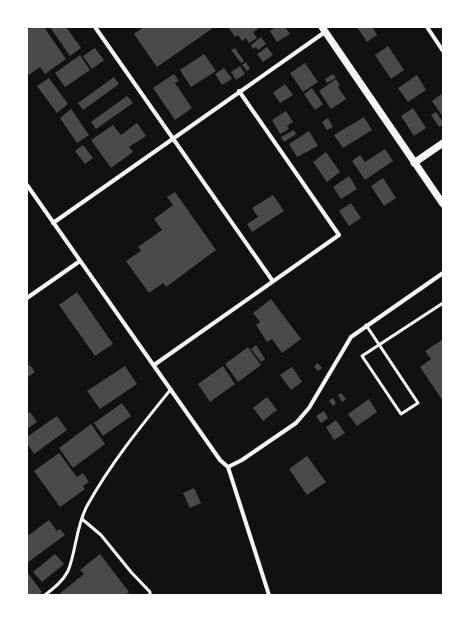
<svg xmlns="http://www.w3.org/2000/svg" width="470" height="622" font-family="'Times New Roman',serif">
	<rect width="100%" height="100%" fill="#111"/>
	<g fill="#4a4a4a">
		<polygon points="31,27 44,27 66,59 45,74 40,67 29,75 27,72 27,30"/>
		<polygon points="50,27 66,27 81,48 70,56"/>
		<polygon points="144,27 212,27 213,28 157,67 134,34"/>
		<polygon points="228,27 257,27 258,29 253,32 257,38 249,43 246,38 242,41 238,35 235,37"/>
		<polygon points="276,27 285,27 290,34 277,42 270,31"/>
		<polygon points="357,27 372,27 377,35 367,42"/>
		<polygon points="261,37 266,44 258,50 256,47 253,49 251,45"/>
		<polygon points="388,46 404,70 391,79 375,55"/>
		<polygon points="267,47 273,55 263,62 257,54"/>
		<polygon points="95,48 104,60 92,69 83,56"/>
		<polygon points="235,48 244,61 241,63 231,50"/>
		<polygon points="204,54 216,71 191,87 180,70"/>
		<polygon points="80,55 90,70 65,87 55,73"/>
		<polygon points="246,62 250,69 247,71 242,65"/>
		<polygon points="305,63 318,82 303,92 290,73"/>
		<polygon points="240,66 245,74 236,80 231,72"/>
		<polygon points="224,68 232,79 222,85 215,74"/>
		<polygon points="174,74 179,81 175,83 192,108 175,120 153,88"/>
		<polygon points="333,74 336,78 327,83 325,79"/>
		<polygon points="417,75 426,90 408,102 398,88"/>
		<polygon points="114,77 119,84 83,110 78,103"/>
		<polygon points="49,78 68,104 57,113 37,86"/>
		<polygon points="336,79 340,85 338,87 346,99 331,109 319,91"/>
		<polygon points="285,84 293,95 280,103 273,93"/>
		<polygon points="312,88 323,104 315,110 304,94"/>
		<polygon points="443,93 443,117 432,101"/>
		<polygon points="127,96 133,103 96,129 91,122"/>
		<polygon points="413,108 426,128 414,136 401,116"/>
		<polygon points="71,109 89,135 77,143 60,118"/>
		<polygon points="286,111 293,122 287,126 289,129 280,134 272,120"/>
		<polygon points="436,112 443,122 443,125 439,127 431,115"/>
		<polygon points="364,117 372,130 343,148 334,135"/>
		<polygon points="328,118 333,127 327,130 322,122"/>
		<polygon points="137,123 146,136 129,147 133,152 111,168 91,140 113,125 121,135"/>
		<polygon points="294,130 296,134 284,142 281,137"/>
		<polygon points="309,131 318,146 297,157 289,144"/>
		<polygon points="83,145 93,158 85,164 75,151"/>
		<polygon points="385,149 393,161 365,180 352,161 360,155 365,162"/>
		<polygon points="326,152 340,172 327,182 313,162"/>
		<polygon points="349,176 357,189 341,199 333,187"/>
		<polygon points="383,178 396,198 384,206 371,186"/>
		<polygon points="175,192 216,250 166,287 163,283 149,293 126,261 141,251 138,247 162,230 154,219 173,205 167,197"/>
		<polygon points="273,195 284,211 252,232 247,224 258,217 252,208"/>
		<polygon points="351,203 361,218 349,226 339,211"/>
		<polygon points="77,292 113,344 95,356 59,305"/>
		<polygon points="271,299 301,339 282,353 272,339 267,342 256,325 260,322 253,313"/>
		<polygon points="443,339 443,401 420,367 431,359 425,351"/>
		<polygon points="256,345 265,359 261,362 251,349"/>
		<polygon points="248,347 261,365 238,382 225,364"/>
		<polygon points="318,363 322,368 318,371 314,366"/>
		<polygon points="30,365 35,372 28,377 27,366"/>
		<polygon points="125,366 137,384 100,409 87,391"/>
		<polygon points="223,366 235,384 210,402 198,384"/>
		<polygon points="292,367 302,382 291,390 280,375"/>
		<polygon points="341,393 346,399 342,402 338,395"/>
		<polygon points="267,397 277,410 263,421 253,408"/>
		<polygon points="333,398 336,403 333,406 329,401"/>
		<polygon points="369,399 377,412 357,426 348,414"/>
		<polygon points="122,403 131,416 103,436 94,423"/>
		<polygon points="324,411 328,418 321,423 316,416"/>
		<polygon points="30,412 37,422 27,429 27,414"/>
		<polygon points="57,416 67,430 34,454 27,443 27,437"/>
		<polygon points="336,420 345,433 334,440 326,427"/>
		<polygon points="91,424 105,444 73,468 59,448"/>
		<polygon points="59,453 77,477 83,473 89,482 83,486 85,489 60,507 34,471"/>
		<polygon points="307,456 326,482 307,495 289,469"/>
		<polygon points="194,488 201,503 190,508 183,493"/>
		<polygon points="49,520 57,531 60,529 65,535 27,563 27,532 29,535"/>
		<polygon points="55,554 64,564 42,582 33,572"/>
		<polygon points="100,554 129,592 125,595 58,595 84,574 80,570"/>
		<polygon points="27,572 42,592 39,595 27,595"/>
	</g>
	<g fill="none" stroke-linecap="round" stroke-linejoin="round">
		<g stroke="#f5f5f5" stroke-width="3">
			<polyline points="366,325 418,403 401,414 362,356 443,303"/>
			<polyline points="82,519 101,535 131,572 150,592 150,595"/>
			<path d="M45,595C54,588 63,581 68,571C76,552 76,526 87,506C110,464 141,426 171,389"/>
		</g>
		<g stroke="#f5f5f5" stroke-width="4">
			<polyline points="95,27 272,280"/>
			<polyline points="427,27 443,51"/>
			<polyline points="27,185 220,460 228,467 269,595"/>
			<polyline points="53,223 325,32"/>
			<polyline points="27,298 80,261"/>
			<polyline points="154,365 339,235 239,91"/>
			<polyline points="228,467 242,460 296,423 309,408 351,337 443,273"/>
		</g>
		<g stroke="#f5f5f5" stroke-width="7">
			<polyline points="322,27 443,204"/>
			<polyline points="414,163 443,143"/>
		</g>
	</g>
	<rect width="470" height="622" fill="none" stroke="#ffffff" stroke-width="56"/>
</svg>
